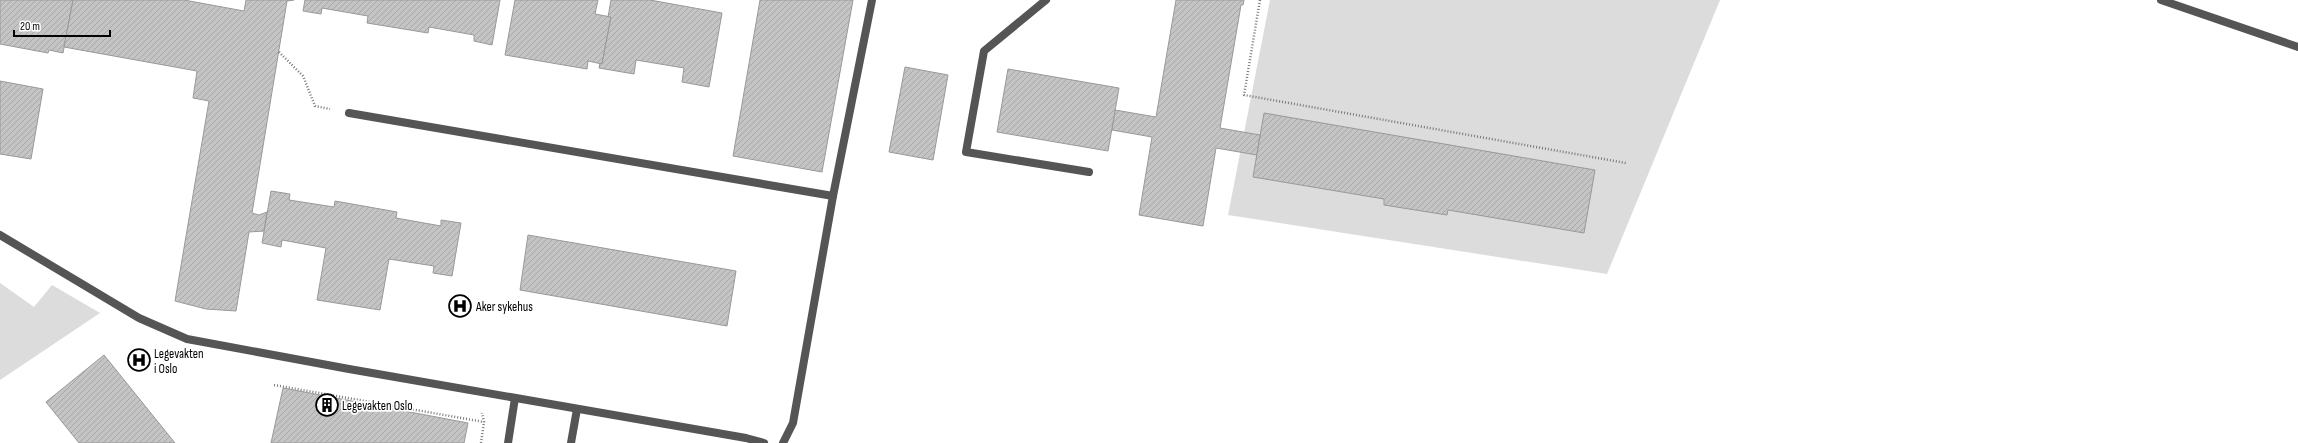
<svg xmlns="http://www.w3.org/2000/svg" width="2298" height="443" font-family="'Sofia Sans Condensed',sans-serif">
	<defs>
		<pattern id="building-hatch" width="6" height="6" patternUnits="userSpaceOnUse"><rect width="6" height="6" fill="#c4c4c4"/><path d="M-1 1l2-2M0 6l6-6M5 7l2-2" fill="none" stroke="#a7a7a7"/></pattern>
	</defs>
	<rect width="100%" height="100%" fill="#fff"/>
	<g fill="#dcdcdc">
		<polygon points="1270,0 1720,0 1607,274 1228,215"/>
		<polygon points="0,283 34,307 52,285 100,313 0,380"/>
	</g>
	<g fill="url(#building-hatch)" stroke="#999">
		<polygon points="0,0 73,0 63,53 49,50 48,53 0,44"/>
		<polygon points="73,0 184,0 244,11 246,0 294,0 287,1 252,213 259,215 267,212 264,231 249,232 236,311 206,309 175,301 209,101 193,98 197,71 64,47"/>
		<polygon points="305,0 500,0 492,45 474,41 474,35 429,27 428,33 367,23 368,16 322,8 321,14 303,11"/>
		<polygon points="515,0 598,0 595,14 611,17 602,64 588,61 587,69 505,55"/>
		<polygon points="611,0 650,0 722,13 709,87 682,82 684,68 636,60 634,74 599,68 600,63 602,64 611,17 608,17"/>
		<polygon points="760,0 853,0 822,172 733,156"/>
		<polygon points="1176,0 1244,0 1243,5 1241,5 1220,128 1260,135 1257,155 1216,148 1203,226 1139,215 1152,137 1112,130 1115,110 1156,117"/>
		<polygon points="905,67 948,75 933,160 889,152"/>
		<polygon points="1008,69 1119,88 1108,151 997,132"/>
		<polygon points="0,81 43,89 31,159 0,154"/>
		<polygon points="1264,113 1595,170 1584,233 1448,210 1447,215 1384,205 1384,199 1253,177"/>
		<polygon points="271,191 290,194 289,200 334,207 335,201 397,212 396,218 441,226 441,220 461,223 452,276 433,273 434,266 389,259 380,310 317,300 326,248 282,240 281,247 262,243"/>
		<polygon points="528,235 736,271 727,326 520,290"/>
		<polygon points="104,355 175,443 79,443 46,402"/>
		<polygon points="283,388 468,423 464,443 271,443"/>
	</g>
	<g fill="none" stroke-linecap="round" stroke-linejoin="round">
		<g stroke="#777" stroke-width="2.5" stroke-dasharray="1 2" stroke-linecap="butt">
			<polyline points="1260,0 1244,95 1626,163"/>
			<polyline points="279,52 303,76 315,106 330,109"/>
			<polyline points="274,385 484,422"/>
			<polyline points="481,443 484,422 482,413"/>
		</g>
		<g stroke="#555" stroke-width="8">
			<polyline points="1046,0 984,51 966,152 1089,172"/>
			<polyline points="349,113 833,196"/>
			<polyline points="0,235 139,318 187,339 349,369 746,438 764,443"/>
			<polyline points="508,443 515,398"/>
			<polyline points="571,443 577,409"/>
			<polyline points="783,443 793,423 833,196 872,0"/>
		</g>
		<polyline stroke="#555" stroke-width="8" points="2161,0 2298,47"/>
	</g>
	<defs>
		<g id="hospital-ring" transform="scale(1.15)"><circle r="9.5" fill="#fff" stroke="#000" stroke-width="1.5"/><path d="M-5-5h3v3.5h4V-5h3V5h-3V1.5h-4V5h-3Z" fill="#000"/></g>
		<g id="building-ring" transform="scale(1.15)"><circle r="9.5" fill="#fff" stroke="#000" stroke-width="1.5"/><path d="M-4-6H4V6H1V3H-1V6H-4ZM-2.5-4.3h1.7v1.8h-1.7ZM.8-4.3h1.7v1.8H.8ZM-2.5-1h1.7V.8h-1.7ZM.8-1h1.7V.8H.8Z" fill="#000"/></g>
	</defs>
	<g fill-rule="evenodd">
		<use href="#hospital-ring" x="460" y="306"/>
		<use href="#hospital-ring" x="139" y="360"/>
		<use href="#building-ring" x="327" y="405"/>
	</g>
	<g text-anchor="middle" stroke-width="3.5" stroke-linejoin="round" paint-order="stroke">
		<g font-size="13" fill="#000" stroke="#fff" text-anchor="start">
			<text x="476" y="311">Aker sykehus</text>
			<text x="154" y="358">Legevakten<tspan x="154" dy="15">i Oslo</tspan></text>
			<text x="342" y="410">Legevakten Oslo</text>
		</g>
	</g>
	<path d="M14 30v6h96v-6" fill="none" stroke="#000000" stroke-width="2"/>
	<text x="20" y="30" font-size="12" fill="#000000" stroke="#ffffff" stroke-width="3" paint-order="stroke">20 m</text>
</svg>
